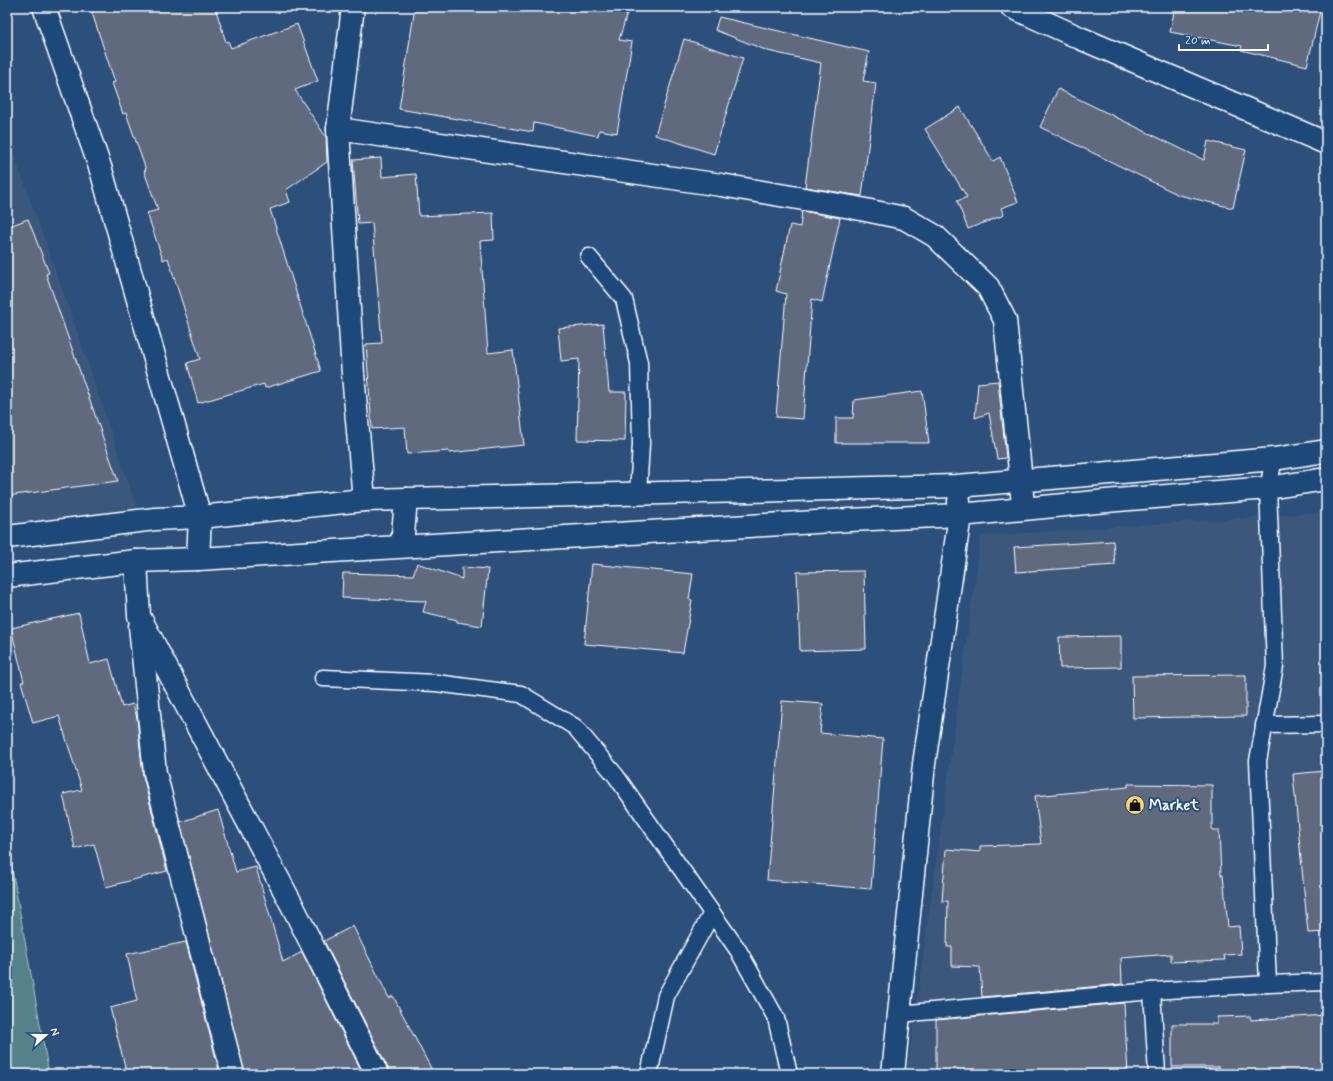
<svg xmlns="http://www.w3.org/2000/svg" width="1333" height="1081" font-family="Mynerve,sans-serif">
	<rect width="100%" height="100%" fill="#2c507b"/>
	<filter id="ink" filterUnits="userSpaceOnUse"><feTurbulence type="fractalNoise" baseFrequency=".025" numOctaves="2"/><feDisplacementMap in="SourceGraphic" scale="8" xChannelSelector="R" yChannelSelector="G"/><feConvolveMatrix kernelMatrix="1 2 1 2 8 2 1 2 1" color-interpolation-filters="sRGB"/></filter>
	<g filter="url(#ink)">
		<g fill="#3b587c">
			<polygon points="7,135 70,311 141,520 7,524"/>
			<polygon points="1326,512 1326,1074 907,1074 981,536"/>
		</g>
		<polygon fill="#54818a" stroke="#aac0c4" points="7,841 49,1074 7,1074"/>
		<g fill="#5f6a7f" stroke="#fff">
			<polygon points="90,7 215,7 226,42 228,41 231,48 297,24 318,81 295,90 326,137 327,162 286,190 290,202 270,209 321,371 265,388 264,384 198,403 187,363 200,359 168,258 163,260 147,213 158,210 144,171 146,170 126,113 123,114 112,83 115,82"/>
			<polygon points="415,7 629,7 619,40 632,42 617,133 599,130 598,136 534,123 533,132 399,109"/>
			<polygon points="1175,7 1321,7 1307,66 1241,50 1242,46 1170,32"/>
			<polygon points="719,17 869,52 863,81 876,83 862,196 805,187 821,63 768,51 715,30"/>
			<polygon points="684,39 743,58 714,154 655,135"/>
			<polygon points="1058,89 1204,160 1208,141 1246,150 1233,208 1179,195 1040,127"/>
			<polygon points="960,107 993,161 1000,157 1018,202 1001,208 1004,215 968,229 957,201 967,197 925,129"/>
			<polygon points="381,158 382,177 416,174 419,216 493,213 494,240 480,241 488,353 513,350 524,445 449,453 449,451 407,454 405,427 372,429 366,344 382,343 372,223 358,224 353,160"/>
			<polygon points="802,211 840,218 822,302 812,299 803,419 776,417 786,294 776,291 790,225 800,227"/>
			<polygon points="28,219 49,273 46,274 118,481 7,496 7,227"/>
			<polygon points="603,324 609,392 626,392 625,441 577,440 579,359 561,361 558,328"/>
			<polygon points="998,381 1006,458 997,459 989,413 975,418 978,383"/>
			<polygon points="922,391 929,443 836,443 836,418 853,418 854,400"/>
			<polygon points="1113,541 1115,565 1016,572 1014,547"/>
			<polygon points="417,563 462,579 462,567 488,569 482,626 457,622 457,620 423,612 426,601 342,598 343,573 413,575"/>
			<polygon points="592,564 693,574 689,599 692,600 683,653 584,644"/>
			<polygon points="864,571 866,649 800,651 797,572"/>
			<polygon points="79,613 90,664 109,659 122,707 133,704 137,718 143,776 167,871 106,887 94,844 75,849 63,794 82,790 59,716 33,723 21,682 24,682 11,628"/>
			<polygon points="1121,636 1121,667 1060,668 1059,637"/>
			<polygon points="1246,675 1246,716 1133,718 1132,676"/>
			<polygon points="782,701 823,704 820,733 883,739 871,889 767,880"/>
			<polygon points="1326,771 1326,932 1308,933 1293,774"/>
			<polygon points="1128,784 1212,785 1212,830 1219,830 1221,875 1223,875 1228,927 1239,926 1241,954 1224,955 1225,960 1171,962 1171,954 1121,958 1122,984 982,997 980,967 952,966 952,947 947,947 948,901 942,901 946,849 980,852 980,846 1041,844 1035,796 1128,787"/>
			<polygon points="218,810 236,872 256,867 283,962 302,952 363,1074 245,1074 180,822"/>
			<polygon points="353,926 389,998 393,996 434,1074 389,1074 388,1068 324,941"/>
			<polygon points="186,942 220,1074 127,1074 110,1008 137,1001 127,954"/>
			<polygon points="1124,1003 1128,1074 936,1074 936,1020"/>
			<polygon points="1326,1015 1326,1074 1219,1074 1219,1067 1172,1067 1172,1024 1217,1024 1217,1017 1250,1016 1251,1020"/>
		</g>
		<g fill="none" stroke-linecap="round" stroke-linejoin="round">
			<g stroke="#fff" stroke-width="19">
				<g id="lane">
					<polyline points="589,257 624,299 639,363 641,444 638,494"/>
					<polyline points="323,678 436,683 521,694 575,727 616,776 738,950 776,1018 789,1074"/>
					<polyline points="1264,725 1326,724"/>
					<polyline points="1268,984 1326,982"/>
					<polyline points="1152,991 1157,1074"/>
					<polyline points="899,1014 1152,991 1268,984 1258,761 1275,666 1268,488 1274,459"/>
					<polyline points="649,1074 666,996 712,913"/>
				</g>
			</g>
			<g stroke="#fff" stroke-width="25">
				<g id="street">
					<polyline points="44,7 101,170 200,517 198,559"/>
					<polyline points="353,7 338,129 353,374 364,500"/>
					<polyline points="1012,7 1080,38 1326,143"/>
					<polyline points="338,129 721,185 851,207 904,218 935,236 988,287 1005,320 1021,481 1023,508"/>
					<polyline points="136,561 139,616 293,907 377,1074"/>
					<polyline points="140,626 155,773 233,1074"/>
				</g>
			</g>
			<g stroke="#fff" stroke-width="25">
				<g id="secondary">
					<polyline points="7,537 155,519 200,517 364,500 957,486 1274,459 1326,451"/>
					<polyline points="402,546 406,499"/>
					<polyline points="7,576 136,561 198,559 849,520 960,515 1117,500 1268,488 1326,479"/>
					<polyline points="893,1074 924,764 960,515 959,501"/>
				</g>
			</g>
			<use href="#lane" stroke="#1f4a7a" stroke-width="16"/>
			<use href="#street" stroke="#1f4a7a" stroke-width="22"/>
			<use href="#secondary" stroke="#1f4a7a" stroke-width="22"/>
		</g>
	</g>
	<defs>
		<g id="shop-disc" transform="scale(1)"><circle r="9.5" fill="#ffd166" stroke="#1f4a7a"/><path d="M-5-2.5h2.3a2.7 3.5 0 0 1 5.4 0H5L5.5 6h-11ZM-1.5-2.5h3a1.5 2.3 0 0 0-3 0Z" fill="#111"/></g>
	</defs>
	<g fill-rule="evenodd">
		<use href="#shop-disc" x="1135" y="805"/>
	</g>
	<g text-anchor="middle" stroke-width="3.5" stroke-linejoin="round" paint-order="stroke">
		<g font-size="15" font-weight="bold" fill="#fff" stroke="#1f4a7a" text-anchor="start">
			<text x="1149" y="810">Market</text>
		</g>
	</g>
	<rect width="1333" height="1081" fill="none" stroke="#1f4a7a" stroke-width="24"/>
	<rect x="12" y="12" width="1309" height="1057" fill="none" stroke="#fff" stroke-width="1.5" filter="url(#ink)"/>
	<g transform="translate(46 1035) rotate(69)" stroke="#1f4a7a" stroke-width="3" paint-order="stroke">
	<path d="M0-3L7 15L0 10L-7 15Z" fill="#ffffff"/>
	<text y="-6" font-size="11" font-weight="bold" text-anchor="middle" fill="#ffffff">N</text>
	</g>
	<path d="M1179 44v6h89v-6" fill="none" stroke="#ffffff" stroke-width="2"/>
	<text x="1185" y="44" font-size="12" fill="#ffffff" stroke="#1f4a7a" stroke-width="3" paint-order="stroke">20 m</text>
</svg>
